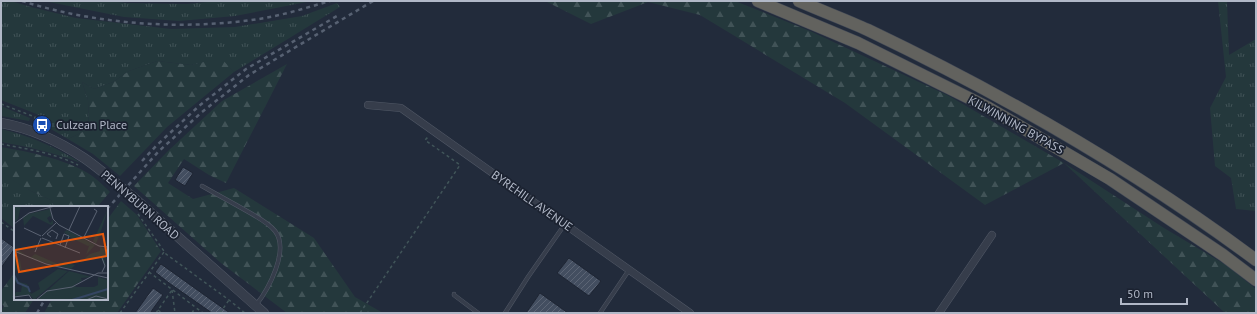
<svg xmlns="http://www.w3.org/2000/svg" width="1257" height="314" font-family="'PT Sans',sans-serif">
	<defs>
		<pattern id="grass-tufts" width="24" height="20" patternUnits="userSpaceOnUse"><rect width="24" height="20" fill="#24383c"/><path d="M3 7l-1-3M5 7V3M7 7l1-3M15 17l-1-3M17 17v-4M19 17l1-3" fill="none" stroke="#415357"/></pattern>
		<pattern id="forest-firs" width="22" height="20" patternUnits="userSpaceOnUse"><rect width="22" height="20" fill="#24383c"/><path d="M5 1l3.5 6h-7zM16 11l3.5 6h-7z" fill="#415357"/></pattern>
		<pattern id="building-hatch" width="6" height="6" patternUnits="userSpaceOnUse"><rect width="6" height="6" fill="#434e60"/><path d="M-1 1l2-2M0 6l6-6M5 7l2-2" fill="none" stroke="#5c6575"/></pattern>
	</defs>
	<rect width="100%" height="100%" fill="#222b3b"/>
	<g fill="url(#grass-tufts)">
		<polygon points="1,1 11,1 31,7 76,18 171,29 235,27 302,16 337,3 340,7 234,72 221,59 191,65 157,61 129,71 113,82 94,89 82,82 88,100 89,129 68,139 39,122 39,115 1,100"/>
		<polygon points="44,1 106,1 128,3 187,4 217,1 312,1 235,16 179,21 124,17"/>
		<polygon points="1218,1 1227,1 1229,55 1256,39 1256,211 1236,209 1231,178 1215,166 1210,108 1226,77"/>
		<polygon points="1,106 30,118 29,121 1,116"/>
		<path d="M1,129C30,136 56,147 81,163C55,153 29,147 1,142Z"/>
		<polygon points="1,173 4,173 13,180 31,191 51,200 55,207 15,207 15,229 1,218"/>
	</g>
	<g fill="url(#forest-firs)">
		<polygon points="545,1 735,1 810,31 949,96 1064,163 1164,228 1226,265 1256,289 1256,313 1225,313 1064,163 985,205 845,103 700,15 648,2 591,24"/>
		<polygon points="221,58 234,72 167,127 120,176 93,154 68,139 89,129 88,100 82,82 94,89 113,82 129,71 157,61 191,65"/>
		<polygon points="287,64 226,183 209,175 184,159 168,183 193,199 234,188 314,238 355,297 383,313 287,313 221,263 134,186 168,151 222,101"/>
		<path d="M1,147C30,152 61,158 86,172C95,177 103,185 110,192L97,207H55L51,200L31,191L12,180L4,173H1Z"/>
		<polygon points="121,201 137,215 161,251 117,313 44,313 52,299 107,299 107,220"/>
		<polygon points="15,272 15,299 34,299 25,313 1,313 1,311 4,306 1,304 1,291"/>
	</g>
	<g fill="url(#building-hatch)" stroke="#1d2432">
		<polygon points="183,167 193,173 185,186 175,180"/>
		<polygon points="1,238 15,248 1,268"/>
		<polygon points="569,258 601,281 589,296 557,273"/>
		<polygon points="161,264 210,299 230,313 212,313 169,283 155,272"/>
		<polygon points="153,288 163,295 150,313 135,313"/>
		<polygon points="540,293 568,313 526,313"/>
	</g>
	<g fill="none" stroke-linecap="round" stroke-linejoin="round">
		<g stroke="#515866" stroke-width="4.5">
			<g id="service">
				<path d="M202,186C216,194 231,202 245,210C255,216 268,222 275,231C290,250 268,290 256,305"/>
				<polyline points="454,294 454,295 478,313"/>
				<polyline points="505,313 528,277 565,224"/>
				<polyline points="600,313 629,270"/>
			</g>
		</g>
		<g stroke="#515866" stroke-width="8">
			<g id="minor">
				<polyline points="368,105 401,108 690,313"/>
				<polyline points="939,313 992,235"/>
			</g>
		</g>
		<g stroke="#515866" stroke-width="10">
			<g id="tertiary">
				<path d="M1,123C30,128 60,142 84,158C93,164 101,171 109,177"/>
				<polyline points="133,197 264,313"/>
			</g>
		</g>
		<g stroke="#414856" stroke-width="13">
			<g id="trunk">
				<polyline points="758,1 858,43 987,107 1110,179 1223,255 1256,280"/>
				<path d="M799,1C822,11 846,20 868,30C1004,95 1135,170 1256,260"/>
			</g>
		</g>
		<g stroke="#415559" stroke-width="1.5" stroke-dasharray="3 3" stroke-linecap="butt">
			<polyline points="1,104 35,117 34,122"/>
			<path d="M1,144C27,149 54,153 78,165"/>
			<polyline points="138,214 166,254 229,300 245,313"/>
			<polyline points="1,222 15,232"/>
			<polyline points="149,272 203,313"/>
			<polyline points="172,290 175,313"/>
			<polyline points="158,310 162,313"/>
			<polyline points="120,313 164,252"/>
			<polyline points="156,313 172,290"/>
			<polyline points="192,313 195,308"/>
			<polyline points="220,313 229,300"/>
			<polyline points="360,313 460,165 425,140 428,137"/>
		</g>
		<use href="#service" stroke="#363d4b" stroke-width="3.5"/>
		<use href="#minor" stroke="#363d4b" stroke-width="7"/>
		<use href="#tertiary" stroke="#363d4b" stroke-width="9"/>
		<use href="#trunk" stroke="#62625e" stroke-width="12"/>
		<g stroke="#576172" stroke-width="2.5" stroke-dasharray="4 4" stroke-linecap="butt">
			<path d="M22,1C98,25 187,31 265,18C287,14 309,7 330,1"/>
			<polyline points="142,161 156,146 199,106 246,69 337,16"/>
			<polyline points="107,209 158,152 202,112 249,75 373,1"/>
			<polyline points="37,313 45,299"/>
		</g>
		<g stroke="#515866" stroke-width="10" stroke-linecap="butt">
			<polyline id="tertiary-bridge" points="109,177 133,197"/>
		</g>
		<use href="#tertiary-bridge" stroke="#363d4b" stroke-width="9"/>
	</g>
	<defs>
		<g id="bus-disc" transform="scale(1)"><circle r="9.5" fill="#1a4fb4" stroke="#1b2230"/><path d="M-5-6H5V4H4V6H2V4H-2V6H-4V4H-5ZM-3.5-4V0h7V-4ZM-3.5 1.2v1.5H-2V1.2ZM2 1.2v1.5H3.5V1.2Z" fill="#fff"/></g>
	</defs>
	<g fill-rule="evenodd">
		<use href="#bus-disc" x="42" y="125"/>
	</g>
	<g text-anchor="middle" stroke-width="3.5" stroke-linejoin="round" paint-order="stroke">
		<g font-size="12" fill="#b1b8c7" stroke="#1b2230" text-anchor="start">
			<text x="56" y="129">Culzean Place</text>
		</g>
		<g font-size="12" fill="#b1b8c7" stroke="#1b2230">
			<text transform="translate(1016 125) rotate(29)" y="4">KILWINNING BYPASS</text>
			<text transform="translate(532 201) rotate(35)" y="4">BYREHILL AVENUE</text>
			<text transform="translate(140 205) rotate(41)" y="4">PENNYBURN ROAD</text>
		</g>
	</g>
	<g transform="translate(14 206)">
		<rect width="94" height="94" fill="#222b3b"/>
		<path d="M0,0H7L4,13L0,16ZM86,41L94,44V51L85,50L94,51L90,52L92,60L86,51L70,55L61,61L71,54L82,51L69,54L76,48L86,45ZM0,51L6,54L8,66L20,67H7L6,62L0,65ZM44,63L54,65L20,94L16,89L0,90L2,86H7L8,79L0,76V68L5,76L13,78L17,88L26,83L24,77ZM55,65L78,71L67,72L68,75L60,79L62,81H80L84,79V71L94,74L93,94H23Z" fill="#24383c"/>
		<path d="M36,3L38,13L36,10L33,12L36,17L39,14V18L37,19L19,10L10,20L9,12L14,8ZM94,3L88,22L82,38L79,35ZM53,24L81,39L72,49L75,40L79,39L74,40L56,31L50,26ZM0,41L16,52L21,48L44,58L51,56L61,59L57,63L25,55L16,52L4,47L0,45ZM57,83V87L39,90L37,85Z" fill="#24383c"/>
		<path fill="none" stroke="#354662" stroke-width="2" d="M0,69L4,77L14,81L16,86M58,94L94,83"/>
		<path fill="none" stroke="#5b6373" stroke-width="1" d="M36,2L39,13L45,19L85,40L94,41M0,18L15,7L41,0M10,22L27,30M55,24L66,0M28,30L42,17M37,31L33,28L38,24L44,28L42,33M70,31L83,5L80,3M28,32L66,47M46,39L50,28L55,30L51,42M0,45L32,58L94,72M21,46L27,32M88,66L91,60L88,52M0,91L15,89L18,94M22,94L33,85L58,81L84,67H94M72,94L82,90L94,93"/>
		<path fill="#e8590c" fill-opacity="0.15" stroke="#e8590c" stroke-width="2" d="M89,28L93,50L5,66L1,44Z"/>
		<rect width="94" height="94" fill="none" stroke="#b1b8c7" stroke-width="2"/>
	</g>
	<rect width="1257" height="314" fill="none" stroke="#b1b8c7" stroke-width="4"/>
	<path d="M1121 298v6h66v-6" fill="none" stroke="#b1b8c7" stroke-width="2"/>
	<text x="1127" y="298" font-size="12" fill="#b1b8c7" stroke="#1b2230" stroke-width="3" paint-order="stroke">50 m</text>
</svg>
